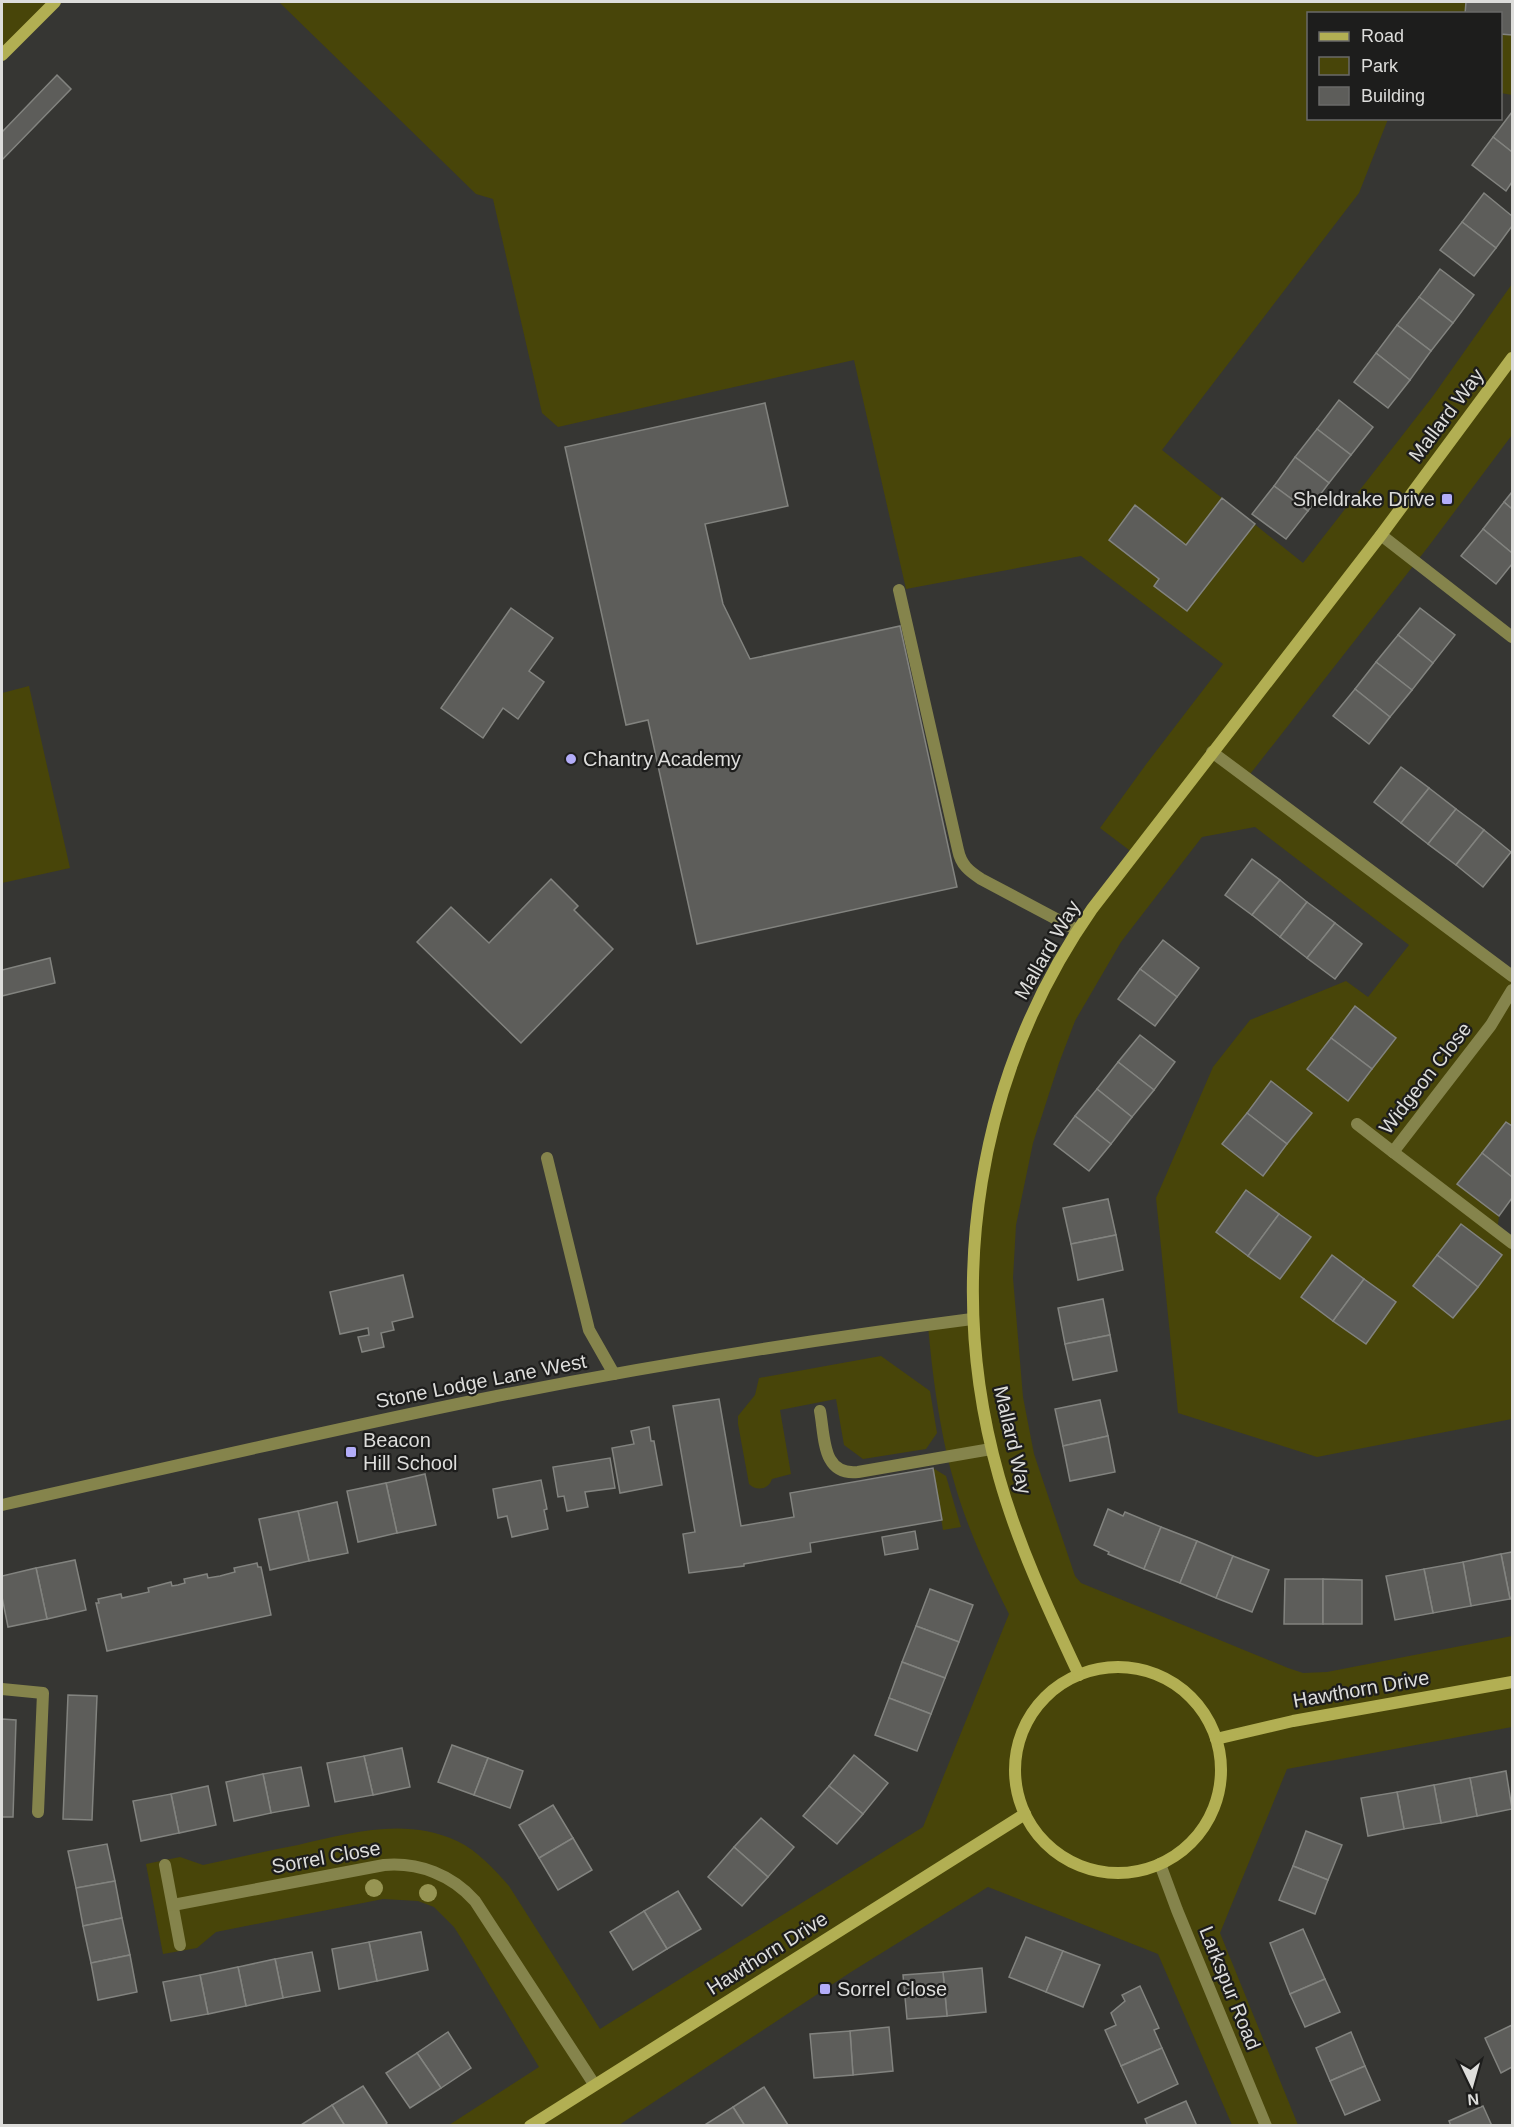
<svg xmlns="http://www.w3.org/2000/svg" width="1514" height="2127" font-family="Helvetica,sans-serif">
	<rect width="100%" height="100%" fill="#363633"/>
	<g fill="#484509">
		<polygon points="2,2 55,2 2,55"/>
		<path d="M279,2H1512V95L1501,93L1500,14H1308V118L1388,119L1359,193L1162,450L1303,563L1433,396L1512,284V435L1428,547L1247,778L1512,976V1198L1499,1216L1497,1232L1512,1243V1419L1317,1457L1178,1413L1156,1198L1213,1067L1250,1020L1346,981L1368,997L1409,945L1255,827L1202,837L1121,942L1075,1021L1059,1063L1033,1143L1016,1225L1013,1278L1023,1397L1034,1454L1075,1576L1081,1583L1288,1668L1303,1673L1327,1672L1512,1636V1727L1287,1769L1220,1933L1298,2125H1232L1158,1954L988,1887L851,1972L619,2125H449L539,2067L461,1938L454,1927L434,1907L418,1901L383,1899L216,1932L197,1948L163,1954L146,1864L180,1857L203,1865C235,1858 267,1851 298,1845C350,1833 405,1817 457,1841C478,1851 494,1869 509,1886L600,2029L923,1827L1009,1614C987,1570 966,1526 953,1478C940,1432 932,1373 928,1325L972,1319L986,1158L1035,1009L1133,853L1100,828L1147,763L1223,664L1081,556L906,589L854,360L558,427L542,413L493,199L476,194Z"/>
		<polygon points="29,686 70,868 2,883 2,693"/>
		<path d="M881,1356L930,1391L937,1433L926,1449L863,1459L844,1445L836,1399L780,1410L791,1474L772,1479C769,1489 757,1492 749,1484L738,1424V1416L755,1395L759,1378Z"/>
		<polygon points="933,1468 946,1476 961,1527 943,1530"/>
	</g>
	<g fill="#5d5d5a" stroke="#82837f" stroke-width="1.5">
		<polygon points="1466,2 1512,2 1512,35 1500,34 1500,14 1465,14"/>
		<polygon points="57,75 71,89 2,160 2,132"/>
		<polygon points="1512,112 1512,152 1493,137"/>
		<polygon points="1493,137 1512,152 1512,182 1506,191 1472,165"/>
		<polygon points="1484,193 1512,216 1512,226 1496,248 1462,222"/>
		<polygon points="1462,222 1496,248 1474,276 1440,250"/>
		<polygon points="1440,269 1474,295 1453,323 1419,297"/>
		<polygon points="1419,297 1453,323 1431,351 1397,325"/>
		<polygon points="1397,325 1431,351 1410,380 1376,353"/>
		<polygon points="1376,353 1410,380 1388,408 1354,382"/>
		<polygon points="1339,400 1373,427 1351,455 1317,429"/>
		<polygon points="765,403 788,506 705,524 723,604 750,659 900,626 957,887 697,944 648,720 626,725 565,447"/>
		<polygon points="1317,429 1351,455 1329,483 1295,457"/>
		<polygon points="1295,457 1329,483 1308,511 1274,486"/>
		<polygon points="1274,486 1308,511 1286,539 1252,514"/>
		<polygon points="1512,492 1512,509 1504,502"/>
		<polygon points="1222,498 1255,524 1187,611 1154,586 1159,579 1109,540 1135,505 1186,545"/>
		<polygon points="1504,502 1512,509 1512,553 1483,529"/>
		<polygon points="1483,529 1512,553 1512,564 1496,584 1461,556"/>
		<polygon points="511,608 553,638 529,671 544,682 518,719 503,708 483,738 441,708"/>
		<polygon points="1420,608 1455,635 1433,663 1398,635"/>
		<polygon points="1398,635 1433,663 1412,690 1376,662"/>
		<polygon points="1376,662 1412,690 1390,717 1355,689"/>
		<polygon points="1355,689 1390,717 1369,744 1333,716"/>
		<polygon points="1401,767 1429,788 1401,823 1374,802"/>
		<polygon points="1429,788 1456,809 1428,844 1401,823"/>
		<polygon points="1456,809 1484,830 1456,865 1428,844"/>
		<polygon points="1484,830 1511,852 1483,887 1456,865"/>
		<polygon points="1252,859 1280,880 1252,915 1225,895"/>
		<polygon points="551,879 578,906 574,910 613,949 521,1043 417,942 451,907 489,943"/>
		<polygon points="1280,880 1307,902 1280,937 1252,915"/>
		<polygon points="1307,902 1335,923 1307,958 1280,937"/>
		<polygon points="1335,923 1362,944 1335,979 1307,958"/>
		<polygon points="1163,940 1199,968 1177,997 1140,969"/>
		<polygon points="50,958 55,983 2,996 2,970"/>
		<polygon points="1140,969 1177,997 1155,1026 1118,999"/>
		<polygon points="1355,1006 1396,1038 1372,1069 1331,1038"/>
		<polygon points="1140,1035 1175,1062 1154,1090 1118,1062"/>
		<polygon points="1331,1038 1372,1069 1348,1101 1307,1069"/>
		<polygon points="1118,1062 1154,1090 1132,1117 1097,1089"/>
		<polygon points="1271,1081 1312,1113 1287,1144 1247,1113"/>
		<polygon points="1097,1089 1132,1117 1111,1144 1075,1116"/>
		<polygon points="1247,1113 1287,1144 1263,1176 1222,1144"/>
		<polygon points="1075,1116 1111,1144 1089,1171 1054,1144"/>
		<polygon points="1506,1122 1512,1126 1512,1177 1482,1153"/>
		<polygon points="1482,1153 1512,1177 1512,1198 1499,1216 1457,1184"/>
		<polygon points="1246,1190 1279,1214 1248,1256 1216,1232"/>
		<polygon points="1108,1199 1116,1235 1071,1244 1063,1208"/>
		<polygon points="1279,1214 1311,1237 1280,1279 1248,1256"/>
		<polygon points="1461,1224 1502,1255 1478,1287 1437,1255"/>
		<polygon points="1116,1235 1123,1270 1078,1280 1071,1244"/>
		<polygon points="1332,1255 1364,1279 1333,1321 1301,1297"/>
		<polygon points="1437,1255 1478,1287 1453,1318 1413,1286"/>
		<polygon points="403,1275 413,1317 392,1322 394,1330 381,1333 384,1347 362,1352 358,1337 369,1335 368,1328 340,1334 330,1292"/>
		<polygon points="1364,1279 1396,1302 1366,1344 1333,1321"/>
		<polygon points="1103,1299 1110,1335 1065,1344 1058,1308"/>
		<polygon points="1110,1335 1117,1371 1073,1380 1065,1344"/>
		<polygon points="719,1399 741,1526 794,1517 790,1493 933,1468 942,1520 810,1543 811,1552 744,1564 744,1566 689,1573 683,1534 695,1532 673,1406"/>
		<polygon points="1100,1400 1108,1436 1063,1446 1055,1409"/>
		<polygon points="649,1427 651,1441 654,1441 662,1485 620,1493 612,1448 634,1444 631,1431"/>
		<polygon points="1108,1436 1115,1472 1070,1481 1063,1446"/>
		<polygon points="610,1458 615,1488 585,1492 588,1507 567,1511 564,1496 558,1497 553,1467"/>
		<polygon points="425,1474 436,1525 397,1533 386,1483"/>
		<polygon points="541,1480 547,1509 544,1510 548,1529 512,1537 507,1516 498,1518 493,1489"/>
		<polygon points="386,1483 397,1533 358,1542 347,1491"/>
		<polygon points="337,1502 348,1553 309,1561 298,1511"/>
		<polygon points="1108,1509 1123,1516 1125,1512 1161,1527 1144,1569 1108,1554 1109,1552 1094,1545"/>
		<polygon points="298,1511 309,1561 270,1570 259,1519"/>
		<polygon points="1161,1527 1197,1541 1180,1583 1144,1569"/>
		<polygon points="915,1531 918,1549 885,1555 882,1537"/>
		<polygon points="1197,1541 1233,1556 1216,1598 1180,1583"/>
		<polygon points="1512,1552 1512,1598 1510,1599 1501,1554"/>
		<polygon points="1501,1554 1510,1599 1471,1606 1463,1562"/>
		<polygon points="1233,1556 1269,1570 1252,1612 1216,1598"/>
		<polygon points="75,1560 86,1610 47,1619 36,1568"/>
		<polygon points="1463,1562 1471,1606 1433,1613 1424,1569"/>
		<polygon points="257,1563 258,1567 261,1567 271,1615 107,1651 96,1603 99,1603 98,1599 121,1594 122,1598 149,1592 148,1588 171,1582 172,1586 178,1585 185,1583 184,1579 207,1574 208,1578 220,1576 235,1572 234,1568"/>
		<polygon points="36,1568 47,1619 8,1627 2,1597 2,1576"/>
		<polygon points="1424,1569 1433,1613 1395,1620 1386,1576"/>
		<polygon points="1285,1579 1323,1579 1323,1624 1284,1624"/>
		<polygon points="1323,1579 1362,1580 1362,1624 1323,1624"/>
		<polygon points="930,1589 973,1605 959,1642 916,1626"/>
		<polygon points="916,1626 959,1642 945,1678 902,1662"/>
		<polygon points="902,1662 945,1678 931,1714 889,1698"/>
		<polygon points="68,1695 97,1696 92,1820 63,1819"/>
		<polygon points="889,1698 931,1714 917,1751 875,1735"/>
		<polygon points="2,1719 16,1720 13,1817 2,1817"/>
		<polygon points="452,1745 488,1758 474,1795 438,1782"/>
		<polygon points="402,1748 410,1787 373,1795 364,1756"/>
		<polygon points="854,1755 888,1783 863,1814 829,1786"/>
		<polygon points="364,1756 373,1795 335,1802 327,1763"/>
		<polygon points="488,1758 523,1771 510,1808 474,1795"/>
		<polygon points="301,1767 309,1806 271,1813 263,1774"/>
		<polygon points="1506,1771 1512,1809 1477,1816 1470,1778"/>
		<polygon points="263,1774 271,1813 234,1821 226,1782"/>
		<polygon points="1470,1778 1477,1816 1441,1823 1434,1785"/>
		<polygon points="1434,1785 1441,1823 1404,1829 1397,1792"/>
		<polygon points="208,1786 216,1825 179,1833 171,1794"/>
		<polygon points="829,1786 863,1814 837,1844 803,1816"/>
		<polygon points="1397,1792 1404,1829 1368,1836 1361,1798"/>
		<polygon points="171,1794 179,1833 141,1841 133,1801"/>
		<polygon points="553,1805 573,1838 539,1858 519,1825"/>
		<polygon points="761,1818 794,1847 768,1877 734,1847"/>
		<polygon points="1306,1831 1342,1845 1328,1880 1293,1866"/>
		<polygon points="573,1838 592,1870 558,1890 539,1858"/>
		<polygon points="107,1844 115,1881 76,1888 68,1851"/>
		<polygon points="734,1847 768,1877 742,1906 708,1877"/>
		<polygon points="1293,1866 1328,1880 1315,1914 1279,1900"/>
		<polygon points="115,1881 122,1918 83,1926 76,1888"/>
		<polygon points="678,1891 701,1929 667,1949 644,1911"/>
		<polygon points="644,1911 667,1949 633,1970 610,1932"/>
		<polygon points="122,1918 130,1955 91,1963 83,1926"/>
		<polygon points="1303,1929 1325,1979 1290,1994 1270,1943"/>
		<polygon points="421,1932 428,1970 377,1981 369,1942"/>
		<polygon points="1026,1937 1063,1951 1046,1992 1009,1977"/>
		<polygon points="369,1942 377,1981 339,1989 332,1949"/>
		<polygon points="1063,1951 1100,1965 1083,2007 1046,1992"/>
		<polygon points="312,1952 320,1991 283,1998 275,1959"/>
		<polygon points="130,1955 137,1992 98,2000 91,1963"/>
		<polygon points="275,1959 283,1998 246,2006 238,1967"/>
		<polygon points="238,1967 246,2006 208,2014 200,1975"/>
		<polygon points="982,1968 986,2012 947,2016 943,1972"/>
		<polygon points="943,1972 947,2016 907,2019 903,1975"/>
		<polygon points="200,1975 208,2014 171,2021 163,1982"/>
		<polygon points="1325,1979 1340,2012 1305,2027 1290,1994"/>
		<polygon points="1140,1986 1159,2028 1154,2030 1162,2048 1121,2066 1105,2030 1116,2025 1111,2013 1125,2001 1122,1995"/>
		<polygon points="1512,2025 1512,2067 1501,2073 1485,2038"/>
		<polygon points="889,2027 893,2071 853,2075 850,2031"/>
		<polygon points="850,2031 853,2075 814,2078 810,2034"/>
		<polygon points="448,2032 471,2068 441,2088 417,2053"/>
		<polygon points="1351,2032 1365,2066 1330,2081 1316,2048"/>
		<polygon points="1162,2048 1178,2084 1138,2103 1121,2066"/>
		<polygon points="417,2053 441,2088 410,2108 386,2073"/>
		<polygon points="1365,2066 1380,2100 1345,2115 1330,2081"/>
		<polygon points="363,2086 387,2123 384,2126 345,2126 332,2105"/>
		<polygon points="764,2087 788,2125 787,2126 745,2126 733,2107"/>
		<polygon points="1186,2101 1197,2126 1148,2126 1145,2119"/>
		<polygon points="332,2105 345,2126 301,2126 301,2125"/>
		<polygon points="1483,2106 1492,2126 1451,2126 1449,2121"/>
		<polygon points="733,2107 745,2126 703,2126"/>
	</g>
	<g fill="none" stroke-linecap="round" stroke-linejoin="round">
		<g stroke="#85844c" stroke-width="12">
			<path d="M899,590L958,850C961,865 969,871 981,879L1077,930"/>
			<polyline points="547,1158 589,1330 614,1374"/>
			<path d="M820,1411C825,1438 822,1476 858,1472L991,1449"/>
			<polyline points="2,1689 43,1693 38,1812"/>
		</g>
		<g stroke="#85844c" stroke-width="12">
			<polyline points="1381,535 1512,637"/>
			<polyline points="1212,752 1512,976"/>
			<polyline points="1357,1124 1393,1152 1491,1025 1512,990"/>
			<polyline points="1393,1152 1512,1243"/>
			<path d="M2,1505C163,1469 324,1431 487,1398C647,1366 810,1340 972,1319"/>
			<polyline points="1160,1864 1177,1910 1266,2126"/>
			<polyline points="165,1865 180,1945"/>
			<path d="M173,1905L384,1865C419,1862 452,1875 475,1901L594,2084"/>
		</g>
		<g stroke="#b2af53" stroke-width="12">
			<polyline points="2,55 55,2"/>
			<circle cx="1118" cy="1770" r="103"/>
			<path d="M1079,1675C1049,1611 1018,1545 999,1477C944,1283 977,1074 1092,909L1381,535L1512,358"/>
			<polyline points="1216,1739 1293,1721 1512,1682"/>
			<polyline points="530,2126 1025,1814"/>
		</g>
	</g>
	<g fill="#979553">
		<circle cx="374" cy="1888" r="9"/>
		<circle cx="428" cy="1893" r="9"/>
	</g>
	<g fill="#b3adf9" stroke="#1d1d1c" stroke-width="2">
		<rect x="1441" y="493" width="12" height="12" rx="3"/>
		<circle cx="571" cy="759" r="6"/>
		<rect x="345" y="1446" width="12" height="12" rx="3"/>
		<rect x="819" y="1983" width="12" height="12" rx="3"/>
	</g>
	<g text-anchor="middle" stroke-width="4.5" stroke-linejoin="round" paint-order="stroke">
		<g font-size="20" fill="#dddddb" stroke="#1d1d1c">
			<text transform="translate(1446 415) rotate(-53)" y="7">Mallard Way</text>
			<text transform="translate(1047 950) rotate(-60)" y="7">Mallard Way</text>
			<text transform="translate(1425 1078) rotate(-52)" y="7">Widgeon Close</text>
			<text transform="translate(481 1381) rotate(-11)" y="7">Stone Lodge Lane West</text>
			<text transform="translate(1013 1440) rotate(77)" y="7">Mallard Way</text>
			<text transform="translate(1361 1689) rotate(-10)" y="7">Hawthorn Drive</text>
			<text transform="translate(326 1857) rotate(-10)" y="7">Sorrel Close</text>
			<text transform="translate(767 1953) rotate(-32)" y="7">Hawthorn Drive</text>
			<text transform="translate(1230 1988) rotate(68)" y="7">Larkspur Road</text>
		</g>
		<g font-size="20" fill="#dddddb" stroke="#1d1d1c" text-anchor="start">
			<text x="1435" y="506" text-anchor="end">Sheldrake Drive</text>
			<text x="583" y="766">Chantry Academy</text>
			<text x="363" y="1447">Beacon<tspan x="363" dy="23">Hill School</tspan></text>
			<text x="837" y="1996">Sorrel Close</text>
		</g>
	</g>
	<rect width="1514" height="2127" fill="none" stroke="#dddddb" stroke-width="6"/>
	<rect x="1307" y="12" width="195" height="108" fill="#1d1d1c" stroke="#6a6a68" stroke-width="1.5"/>
	<rect x="1319" y="32" width="30" height="9" fill="#b2af53" stroke="#6a6a68" stroke-width="1.5"/>
	<text x="1361" y="42" font-size="18" fill="#dddddb">Road</text>
	<rect x="1319" y="57" width="30" height="18" fill="#484509" stroke="#6a6a68" stroke-width="1.5"/>
	<text x="1361" y="72" font-size="18" fill="#dddddb">Park</text>
	<rect x="1319" y="87" width="30" height="18" fill="#5d5d5a" stroke="#6a6a68" stroke-width="1.5"/>
	<text x="1361" y="102" font-size="18" fill="#dddddb">Building</text>
	<g transform="translate(1472 2085) rotate(175)" stroke="#1d1d1c" stroke-width="4.5" paint-order="stroke">
	<path d="M0-4.5L10 22L0 15L-10 22Z" fill="#dddddb"/>
	<text y="-9" font-size="16" font-weight="bold" text-anchor="middle" fill="#dddddb">N</text>
	</g>
</svg>
